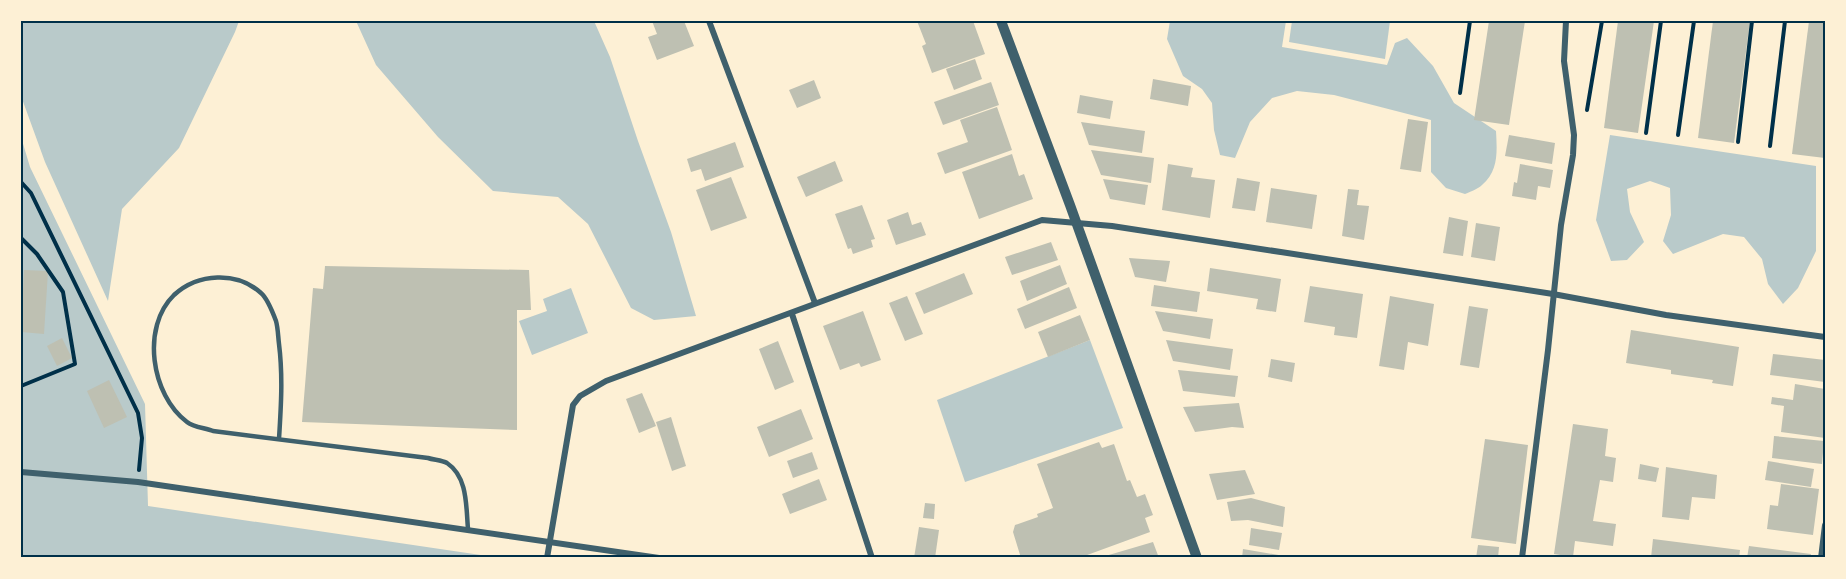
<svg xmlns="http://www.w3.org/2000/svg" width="1846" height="579" font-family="Poppins,sans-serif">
	<rect width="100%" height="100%" fill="#fdf0d5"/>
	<g fill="#b9caca">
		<polygon points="21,21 239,21 235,32 179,148 122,209 108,301 45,162 21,96"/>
		<polygon points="356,21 594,21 610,57 638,141 671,232 696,316 654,320 631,308 588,224 558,197 493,191 438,137 376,65"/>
		<path d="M1170,21H1286L1282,47L1387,65L1395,43L1407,38L1433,66L1454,103L1496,131C1497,150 1499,171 1482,185C1478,189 1470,192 1465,194L1446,188L1431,172V120L1334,95L1297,91L1272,98L1250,122L1235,158L1220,155L1214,130L1212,103L1202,89L1183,76L1167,39Z"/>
		<polygon points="1292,21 1390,21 1385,59 1289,42"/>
		<polygon points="1610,135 1816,166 1816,251 1798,288 1783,304 1768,284 1762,259 1744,237 1723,234 1673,254 1663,241 1671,215 1670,188 1650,181 1627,189 1630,212 1644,242 1627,260 1611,261 1596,220"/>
		<polygon points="21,137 30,167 145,404 148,506 501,558 21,558"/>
		<polygon points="571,288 588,333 532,355 519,321 547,311 543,299"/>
		<polygon points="1090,340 1123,428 965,482 937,400"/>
	</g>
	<g fill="#bec0b2">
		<polygon points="652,21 684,21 694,46 657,60 648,37 657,34"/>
		<polygon points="917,21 973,21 985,54 932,73 922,46 926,44"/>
		<polygon points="1489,21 1525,21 1509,125 1474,120"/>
		<polygon points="1618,21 1654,21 1638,133 1604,128"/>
		<polygon points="1713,21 1750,21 1734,143 1698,138"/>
		<polygon points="1809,21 1825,23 1825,158 1792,154"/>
		<polygon points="975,59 982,79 954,90 946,69"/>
		<polygon points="1153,79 1191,86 1188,106 1150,99"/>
		<polygon points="814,80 821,98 797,108 789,90"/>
		<polygon points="991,82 999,105 943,125 934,102"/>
		<polygon points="1080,95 1113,101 1110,119 1077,113"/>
		<polygon points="997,107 1012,150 945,174 937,153 968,142 960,120"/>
		<polygon points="1408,119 1428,122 1421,172 1400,169"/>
		<polygon points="1081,122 1145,131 1142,153 1089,145"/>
		<polygon points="1509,135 1555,143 1552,164 1505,156"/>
		<polygon points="735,142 744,167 705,181 701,169 691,172 687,159"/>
		<polygon points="1091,150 1154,158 1151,183 1101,175"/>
		<polygon points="1012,154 1019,176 1024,174 1033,199 979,219 962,172"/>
		<polygon points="835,161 843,181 806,197 797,177"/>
		<polygon points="1168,164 1193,168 1191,177 1215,180 1210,218 1162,210"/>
		<polygon points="1520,164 1553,170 1550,188 1538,186 1536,200 1512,196 1514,182 1517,183"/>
		<polygon points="731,177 747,218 711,231 696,190"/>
		<polygon points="1237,178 1260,182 1255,211 1232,208"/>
		<polygon points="1103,179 1148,185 1145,205 1110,199"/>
		<polygon points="1271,188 1317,195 1312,229 1266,222"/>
		<polygon points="1348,189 1359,190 1357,205 1369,206 1364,240 1342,236"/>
		<polygon points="862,205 875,239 871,240 873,247 853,254 851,248 848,249 835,214"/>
		<polygon points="908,212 912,225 921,222 926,235 896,245 887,220"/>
		<polygon points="1449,217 1468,221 1463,256 1443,253"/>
		<polygon points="1476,223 1500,227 1495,261 1471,257"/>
		<polygon points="1051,242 1058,260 1012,275 1005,257"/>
		<polygon points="1129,258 1170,261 1166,282 1135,277"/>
		<polygon points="1060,265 1067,284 1027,301 1020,281"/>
		<polygon points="325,266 529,270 531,310 517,310 517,430 302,422 313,288 323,289"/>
		<polygon points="1210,268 1281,279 1276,312 1256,309 1258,299 1207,291"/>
		<polygon points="24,270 48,271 44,334 21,332"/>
		<polygon points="964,273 973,294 924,314 915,293"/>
		<polygon points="1154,285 1200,292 1197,312 1151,306"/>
		<polygon points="1310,286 1363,294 1357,338 1334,335 1335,327 1304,322"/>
		<polygon points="1069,287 1077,308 1025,329 1017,309"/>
		<polygon points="907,296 923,334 905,341 889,303"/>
		<polygon points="1390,296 1434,304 1428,346 1408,342 1404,370 1379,366"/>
		<polygon points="1469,306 1488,309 1479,368 1460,365"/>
		<polygon points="863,311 881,360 861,367 859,363 840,370 823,326"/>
		<polygon points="1155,311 1213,319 1210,339 1163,331"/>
		<polygon points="1080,315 1090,340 1048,357 1038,332"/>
		<polygon points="1631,330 1739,347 1733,386 1712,383 1713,380 1671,374 1671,370 1626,363"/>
		<polygon points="62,338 72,358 57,366 47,346"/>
		<polygon points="1166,340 1233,349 1230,370 1173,361"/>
		<polygon points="778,341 794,382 775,390 759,349"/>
		<polygon points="1773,354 1825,360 1825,382 1770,375"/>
		<polygon points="1271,359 1295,363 1292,382 1268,377"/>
		<polygon points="1178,370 1238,376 1235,397 1183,391"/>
		<polygon points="109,380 127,417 104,428 87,391"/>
		<polygon points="1795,384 1825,389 1825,438 1781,432 1784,406 1771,404 1772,397 1793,400"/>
		<polygon points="642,393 656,426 639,433 626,399"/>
		<polygon points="1239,403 1244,428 1232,427 1195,432 1183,407"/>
		<polygon points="801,409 813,439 769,457 757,427"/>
		<polygon points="671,417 686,466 672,471 656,422"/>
		<polygon points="1573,424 1608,429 1605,456 1616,458 1613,482 1600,480 1593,521 1616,524 1613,546 1575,541 1573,557 1554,554"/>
		<polygon points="1774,436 1824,441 1822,464 1772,458"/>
		<polygon points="1485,439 1528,445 1516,544 1471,538"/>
		<polygon points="1099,442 1102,448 1114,444 1127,481 1130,480 1137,497 1145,494 1153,515 1145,518 1150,532 1079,558 1021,558 1013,532 1015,525 1038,517 1037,514 1053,508 1037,464"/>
		<polygon points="812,452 818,469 793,478 787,461"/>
		<polygon points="1768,461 1814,469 1811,487 1765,480"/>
		<polygon points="1640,464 1659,468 1656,482 1638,479"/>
		<polygon points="1666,467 1717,475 1715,499 1692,497 1689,520 1662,517"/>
		<polygon points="1245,470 1255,494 1217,500 1209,474"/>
		<polygon points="819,479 827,500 790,514 782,494"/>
		<polygon points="1781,484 1819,489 1813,535 1767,529 1770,505 1778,506"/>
		<polygon points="1251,498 1285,507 1283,527 1248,520 1231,521 1227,502"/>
		<polygon points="925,503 935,504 934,519 923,518"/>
		<polygon points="919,527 939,530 935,558 914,558"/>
		<polygon points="1251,528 1282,533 1279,550 1249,545"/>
		<polygon points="1653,539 1740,550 1739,558 1651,558"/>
		<polygon points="1153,542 1159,558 1102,558 1102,557"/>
		<polygon points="1478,545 1499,547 1498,558 1476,558"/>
		<polygon points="1749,546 1811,554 1810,558 1747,558"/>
		<polygon points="1243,549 1290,557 1290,558 1242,558"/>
	</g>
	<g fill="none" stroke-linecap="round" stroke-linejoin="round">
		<g stroke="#003049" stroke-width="4">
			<polyline points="1460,93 1470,21"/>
			<polyline points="1587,110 1602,21"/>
			<polyline points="1646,133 1661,21"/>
			<polyline points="1678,135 1694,21"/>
			<polyline points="1738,142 1752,21"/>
			<polyline points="1770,146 1785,21"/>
			<polyline points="21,182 31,193 138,413 142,438 139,470"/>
			<polyline points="21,238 37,254 63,292 75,364 21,386"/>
		</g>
		<path stroke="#3f606c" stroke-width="4.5" d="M279,439C281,407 283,376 279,344C278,336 278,328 276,321C273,313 267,298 261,293C237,271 198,273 174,295C141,327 151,395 187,422C193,427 205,428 213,431L428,458C434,460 442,460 447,463C468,477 466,507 468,529"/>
		<g stroke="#3f606c" stroke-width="6">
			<polyline points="709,21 815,303"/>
			<polyline points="792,314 872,558"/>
			<polyline points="21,472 138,482 659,558"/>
			<polyline points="547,558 573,405 580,396 606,381 1042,220 1112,226 1553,294 1666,315 1825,337"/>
			<polyline points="1522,558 1548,350 1561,225 1573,155 1574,135 1564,61 1566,21"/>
			<polyline points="1821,558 1825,525"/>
		</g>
		<polyline stroke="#3f606c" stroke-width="10" points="1001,21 1070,205 1197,558"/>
	</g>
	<rect width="1846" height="579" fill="none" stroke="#fdf0d5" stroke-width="45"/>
	<rect x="22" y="22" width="1802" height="534" fill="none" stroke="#003049" stroke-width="2"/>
</svg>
